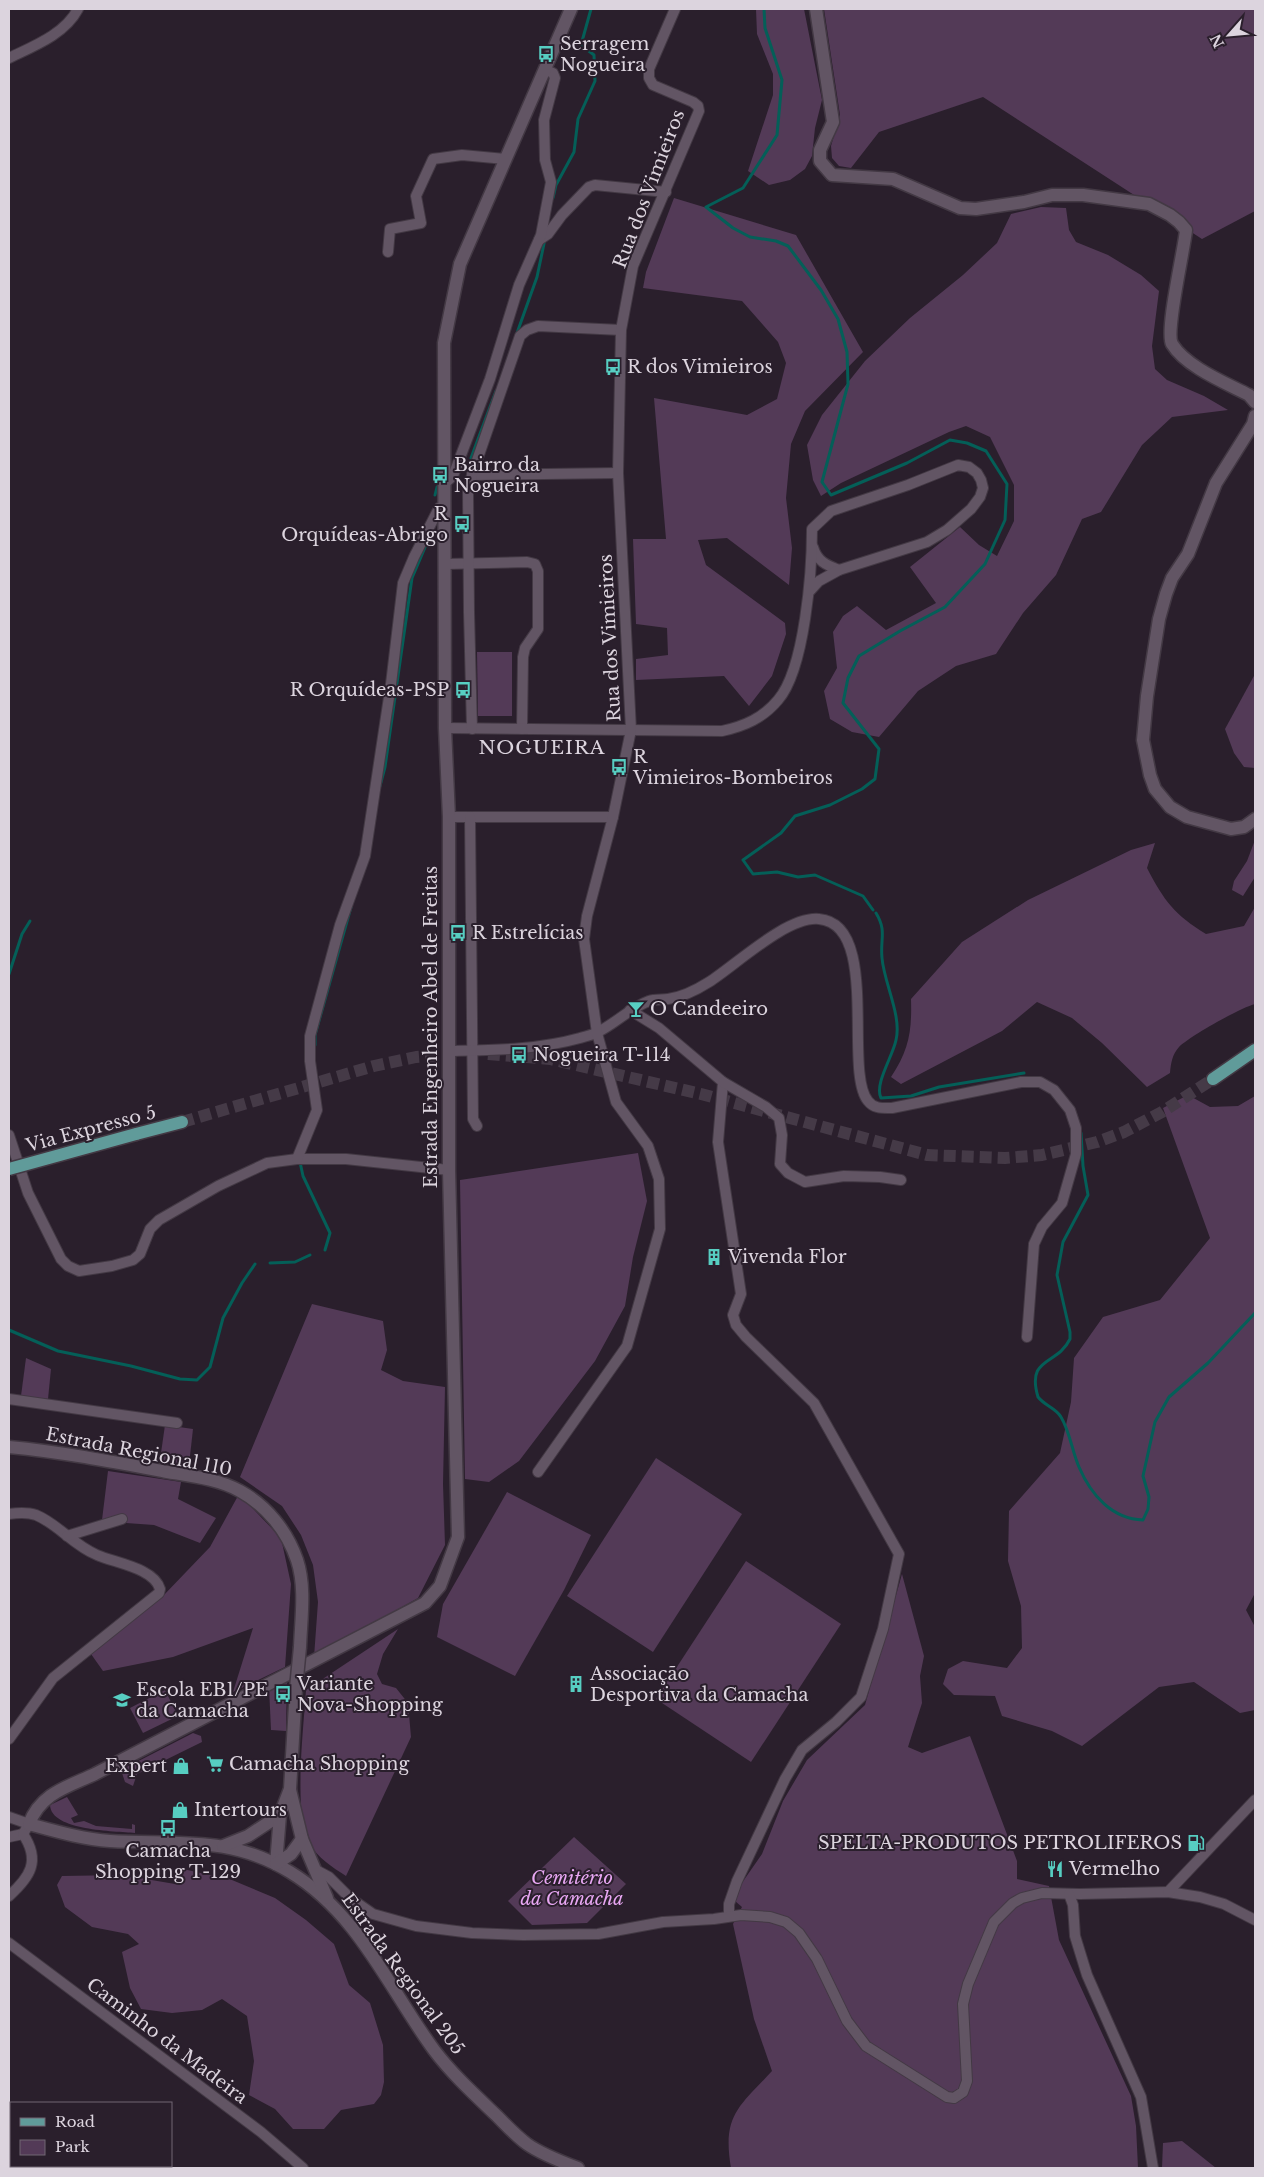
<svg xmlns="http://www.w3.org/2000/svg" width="1264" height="2177" font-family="'Libre Baskerville',serif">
	<rect width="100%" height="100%" fill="#2a1f2c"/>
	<g fill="#533a57">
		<polygon points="756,9 804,9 822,100 815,128 812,156 805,169 790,180 769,185 748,171 773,95 773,74 757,34"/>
		<polygon points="824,9 1255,9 1255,211 1202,239 983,97 879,132 851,168 839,166 832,158 831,146 840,115"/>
		<polygon points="674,198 796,235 863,352 805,411 791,444 786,498 792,548 789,585 727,538 698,540 706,565 785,623 786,634 772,676 749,706 724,676 636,680 636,659 668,655 667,628 636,624 633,539 666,539 654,398 747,415 777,399 786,363 778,342 742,301 643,288 646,272"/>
		<polygon points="1041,207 1066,208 1069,230 1076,242 1108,255 1141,275 1159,291 1152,346 1155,369 1167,380 1204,396 1228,410 1172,417 1142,445 1101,512 1082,519 1056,575 1023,613 996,654 956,666 918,691 879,737 852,732 830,719 824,691 837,668 833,632 843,616 857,606 886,630 936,603 910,567 960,527 979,545 997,556 1014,521 1014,485 990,437 966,426 949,432 841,483 821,496 813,480 807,445 822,415 865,361 910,318 963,275 997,243 1011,214"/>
		<polygon points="477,652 512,652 512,716 478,716"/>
		<polygon points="1255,674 1255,768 1244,767 1234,753 1225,729"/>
		<polygon points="1255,840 1255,877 1243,896 1232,890 1234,881 1247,861"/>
		<path d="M1155,843L1147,868C1164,901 1175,915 1206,934L1244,926L1255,907V1004C1240,1008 1190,1036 1179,1047C1172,1055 1171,1063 1170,1073L1147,1087L1102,1043L1072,1018L1037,1002L1002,1031L901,1084L891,1077C909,1050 912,1031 911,999L962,942L1028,900L1131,850Z"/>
		<polygon points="1188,1095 1210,1107 1238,1106 1255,1096 1255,1593 1246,1610 1255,1627 1255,1710 1240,1713 1194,1682 1159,1687 1082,1746 1052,1731 1002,1716 995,1696 954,1695 943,1684 948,1669 963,1661 1007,1668 1022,1648 1021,1606 1008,1561 1009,1511 1060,1453 1071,1402 1074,1358 1103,1317 1160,1300 1210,1238 1163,1108"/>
		<polygon points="638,1153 647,1201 633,1257 625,1306 595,1361 519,1461 489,1482 465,1479 460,1180"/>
		<polygon points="312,1304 383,1321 387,1350 381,1370 403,1381 445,1387 443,1484 445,1545 418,1598 314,1657 318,1602 313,1565 301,1535 282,1506 240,1477"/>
		<polygon points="26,1358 51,1369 48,1399 21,1396"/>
		<polygon points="165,1425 193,1429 189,1465 160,1460"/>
		<polygon points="656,1458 742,1514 653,1652 567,1596"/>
		<polygon points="108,1471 181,1482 178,1499 216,1518 200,1543 154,1525 126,1523 124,1517 102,1520"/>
		<polygon points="507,1492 591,1535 564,1590 515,1676 437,1637 443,1604"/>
		<polygon points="239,1494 281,1538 291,1584 285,1667 233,1692 253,1628 173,1657 103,1671 91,1654 163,1596 210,1547"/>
		<polygon points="746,1561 841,1624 751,1762 656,1699"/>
		<path d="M902,1574L924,1656L920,1676L922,1703L908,1747L922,1753L970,1736L1017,1861V1879L1049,1886L1059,1940L1131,2096L1136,2126L1138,2168H731C722,2115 739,2107 772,2071L754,2019L733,1924L742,1907L735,1901L737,1890L762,1854L783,1801L807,1760L865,1705Z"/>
		<path d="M398,1629L383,1654L377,1674L382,1684L396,1688L408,1703L411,1737L346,1876C332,1867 318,1858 309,1843C293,1815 304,1724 306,1690Z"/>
		<polygon points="287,1678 286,1731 271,1730 269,1687"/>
		<polygon points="165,1690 178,1716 143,1733 130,1708"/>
		<polygon points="193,1733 201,1736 202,1742 137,1774 133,1786 125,1782 121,1770"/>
		<path d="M67,1797L78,1815L71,1818L74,1823L84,1821L96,1826L132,1829V1824L135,1825V1833C115,1831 51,1831 50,1805Z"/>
		<polygon points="574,1837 626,1884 587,1923 532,1925 508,1901"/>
		<polygon points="183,1869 232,1880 275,1898 306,1920 334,1944 349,1985 370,2003 383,2045 384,2082 381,2095 374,2104 341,2110 324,2129 293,2129 275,2109 249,2095 254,2061 247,2016 222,1999 202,2010 172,2013 141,2009 130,1988 122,1952 139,1944 128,1934 92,1927 65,1907 57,1885 62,1876 122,1875 175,1884"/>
		<polygon points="1182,2141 1216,2168 1162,2168 1163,2143"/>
	</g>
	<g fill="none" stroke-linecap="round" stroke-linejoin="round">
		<g stroke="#045f58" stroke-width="3">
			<polyline points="764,9 765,28 782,80 777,135 743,188 706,207 733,228 750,237 776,241 788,246 821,290 838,319 847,352 848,384 822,482 831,495 907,463 950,440 967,443 986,451 1007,484 1005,520 985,564 945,607 900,631 859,656 848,678 843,703 879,749 875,779 862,789 830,805 795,816 781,833 743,860 753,874 777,872 798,877 815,875 863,896 873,910"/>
			<polyline points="553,198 556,185 574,152 578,119 595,81 594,55 581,45 591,9"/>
			<polyline points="517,333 537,277 545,239"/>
			<polyline points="471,458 496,391"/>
			<polyline points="435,495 437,487"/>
			<polyline points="380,786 385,767 412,578 429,538"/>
			<path d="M876,913C887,931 880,939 882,958C884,983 902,1016 896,1040C893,1056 874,1084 881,1098L911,1096L939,1087L1024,1073"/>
			<polyline points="9,974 22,934 30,921"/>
			<polyline points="315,1045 315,1035 351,907"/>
			<path d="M1081,1133L1083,1166L1088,1195L1063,1242L1057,1275L1070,1332V1339C1057,1366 1026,1356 1038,1397C1045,1406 1056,1408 1061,1417C1070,1432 1072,1451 1079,1467C1091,1495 1112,1519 1143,1520L1148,1509L1149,1497L1143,1476L1155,1422L1169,1397L1208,1363L1255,1313"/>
			<polyline points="300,1162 303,1176 330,1233 325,1250"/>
			<polyline points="270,1263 295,1262 310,1255"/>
			<polyline points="9,1330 58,1351 131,1366 180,1379 197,1380 210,1367 223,1318 242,1283 255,1264"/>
		</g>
		<g stroke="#453a47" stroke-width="12" stroke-dasharray="12 6" stroke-linecap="butt">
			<polyline points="488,1054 550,1059 701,1094 927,1155 1005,1158 1042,1155 1097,1142 1124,1132 1162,1112 1213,1079"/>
			<polyline points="182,1122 374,1066 416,1057 458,1054"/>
		</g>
		<g stroke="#433944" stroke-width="12">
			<g id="street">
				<path d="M9,58C34,46 65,34 78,9"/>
				<polyline points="539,240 548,234 562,215 589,187 595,185 666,192"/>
				<polyline points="388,252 390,229 421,223 416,196 433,159 462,155 505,159"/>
				<polyline points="472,475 618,473"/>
				<polyline points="445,483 453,476 490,379 519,285 541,235 551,182 545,160 544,120 555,78 553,73 546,70"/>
				<path d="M813,547C817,561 826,565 839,570"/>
				<polyline points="446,564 527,562 535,564 538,571 538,629 525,648 523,657 522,729"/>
				<path d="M445,728L722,731C745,726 763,718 778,700C805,669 812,570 812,529L831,511L908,485L958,465L969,467L977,473L981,480L983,488L980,497L971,509L947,530L927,542L839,570L819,581L809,592"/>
				<polyline points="472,729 469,612 468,492 472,475 520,336 527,330 538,326 621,330"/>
				<polyline points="449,817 613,817"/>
				<polyline points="470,817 473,1119 477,1126"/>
				<polyline points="630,1010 659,1028 723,1082 718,1142 741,1294 733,1315 736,1325 746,1337 814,1403 899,1554 883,1629 861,1697 836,1722 802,1750 785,1779 737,1881 729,1904 729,1916"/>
				<path d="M449,1051C493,1050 537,1050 580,1038C586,1036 593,1035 598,1032C616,1023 630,1008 649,1001C655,999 662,1000 668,999C682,997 698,989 709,982C737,964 787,916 819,919C881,924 843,1071 868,1101C874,1109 883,1108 892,1108L1021,1082H1040L1054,1090L1070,1110L1076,1128V1154L1062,1203L1042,1227L1034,1244L1027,1337"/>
				<polyline points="723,1082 766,1107 779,1118 782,1135 780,1164 788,1173 805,1182 844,1176 880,1177 901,1180"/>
				<polyline points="9,1135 28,1193 61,1259 68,1266 79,1271 112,1266 133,1260 140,1254 150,1229 159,1220 218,1186 267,1163 297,1159 346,1159 449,1170"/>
				<polyline points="297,1159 317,1110 310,1061 310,1036 340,925 365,856 391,684 403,583 414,557 439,508 445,507"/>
				<polyline points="9,1399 177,1423"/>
				<polyline points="538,1472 627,1346 660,1229 659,1179 648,1146 616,1102 597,1033 584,939 587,916 613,817 631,730 618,473 621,330 633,266 699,111 698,106 693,102 653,85 649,78 649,69 675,9"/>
				<path d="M9,1514C17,1513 27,1512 36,1515C58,1524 73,1545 97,1555C115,1563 154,1568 160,1589L159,1593L53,1678L9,1739"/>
				<polyline points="67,1536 122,1519"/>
				<polyline points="9,1817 29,1824 23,1834 9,1837"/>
				<polyline points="314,1869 329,1877 350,1898 373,1914 416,1926 472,1933 523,1935 598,1934 663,1922 714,1919 741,1915 770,1917 786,1922 799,1933 817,1959 847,2021 866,2046 947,2097 954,2098 963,2092 967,2081 963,2004 968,1984 994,1922 1013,1903 1022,1898 1042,1893 1080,1894 1168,1892 1200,1897 1224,1904 1255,1920"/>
				<polyline points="1168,1892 1255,1800"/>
				<polyline points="1069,1894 1073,1905 1075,1936 1087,1975 1141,2097 1153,2168"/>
				<path d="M9,1896C30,1877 41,1861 23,1834"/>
				<polyline points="9,1943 261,2132 303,2168"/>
				<polyline points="9,2158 11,2159"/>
				<polyline points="24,2166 28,2168"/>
			</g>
		</g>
		<g stroke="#433944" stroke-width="15">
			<g id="secondary">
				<path d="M571,9L460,264L444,343L445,728L449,817V1170L458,1537L440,1586L425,1603L95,1774C67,1787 41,1793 29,1824C55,1831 82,1839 110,1841C176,1845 230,1835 290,1872C359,1914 388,1987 434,2050C452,2074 475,2095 497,2116C506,2125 516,2136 527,2144C541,2154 562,2162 578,2168"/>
				<path d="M816,9L833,122L820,150V161L832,175L893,179L960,208L976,209L1024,202L1052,195H1083L1149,204L1170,215L1179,222L1186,230C1184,251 1165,331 1172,344C1186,367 1226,383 1249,395L1255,402"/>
				<polyline points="1255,416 1253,424 1216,483 1188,554 1172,578 1166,594 1159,619 1147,696 1143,740 1150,775 1155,789 1170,807 1187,817 1231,829 1244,827 1255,819"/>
				<path d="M9,1447C62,1452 114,1462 167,1472C191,1476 219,1479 240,1491C267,1506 287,1531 297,1560C306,1587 301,1619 300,1647"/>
				<polyline points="290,1790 302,1839 327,1898"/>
				<polyline points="223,1846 248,1836 280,1815"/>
				<polyline points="276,1864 280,1815 290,1789 296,1688"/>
				<polyline points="276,1864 291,1854 302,1839"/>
			</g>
		</g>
		<g stroke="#433944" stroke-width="15">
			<g id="primary">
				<polyline points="1213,1079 1255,1050"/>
				<polyline points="136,1134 182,1122"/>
			</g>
		</g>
		<use href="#street" stroke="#625564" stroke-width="10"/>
		<use href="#secondary" stroke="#625564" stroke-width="12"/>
		<use href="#primary" stroke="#609b9a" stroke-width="12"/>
		<g stroke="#433944" stroke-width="15" stroke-linecap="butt">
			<polyline id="secondary-bridge" points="296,1688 300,1647"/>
		</g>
		<g stroke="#433944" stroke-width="15" stroke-linecap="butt">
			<polyline id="primary-bridge" points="9,1169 136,1134"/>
		</g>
		<use href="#secondary-bridge" stroke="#625564" stroke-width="12"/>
		<use href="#primary-bridge" stroke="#609b9a" stroke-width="12"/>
	</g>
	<defs>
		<g id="bus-bare" transform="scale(1.35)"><path d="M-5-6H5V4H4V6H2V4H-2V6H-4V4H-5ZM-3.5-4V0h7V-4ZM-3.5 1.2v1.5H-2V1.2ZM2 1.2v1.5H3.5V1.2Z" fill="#57cec2" stroke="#2a1f2c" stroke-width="2.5" paint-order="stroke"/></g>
		<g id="bar-bare" transform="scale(1.35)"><path d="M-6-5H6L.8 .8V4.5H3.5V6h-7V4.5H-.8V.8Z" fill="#57cec2" stroke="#2a1f2c" stroke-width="2.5" paint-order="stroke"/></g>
		<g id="building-bare" transform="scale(1.35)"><path d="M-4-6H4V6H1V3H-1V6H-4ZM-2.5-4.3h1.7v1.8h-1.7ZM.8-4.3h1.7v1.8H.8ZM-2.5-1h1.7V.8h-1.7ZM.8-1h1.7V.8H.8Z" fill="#57cec2" stroke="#2a1f2c" stroke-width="2.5" paint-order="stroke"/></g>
		<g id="school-bare" transform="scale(1.35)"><path d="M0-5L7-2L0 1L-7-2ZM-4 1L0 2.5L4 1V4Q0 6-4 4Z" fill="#57cec2" stroke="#2a1f2c" stroke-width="2.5" paint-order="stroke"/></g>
		<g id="supermarket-bare" transform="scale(1.35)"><path d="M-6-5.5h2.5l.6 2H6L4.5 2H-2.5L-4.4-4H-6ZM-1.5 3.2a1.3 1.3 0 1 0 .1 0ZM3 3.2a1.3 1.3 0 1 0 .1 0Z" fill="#57cec2" stroke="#2a1f2c" stroke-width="2.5" paint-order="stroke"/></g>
		<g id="shop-bare" transform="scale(1.35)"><path d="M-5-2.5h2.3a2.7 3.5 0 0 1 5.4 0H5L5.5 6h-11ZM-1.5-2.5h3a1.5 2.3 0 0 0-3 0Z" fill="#57cec2" stroke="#2a1f2c" stroke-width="2.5" paint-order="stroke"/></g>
		<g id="fuel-bare" transform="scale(1.35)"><path d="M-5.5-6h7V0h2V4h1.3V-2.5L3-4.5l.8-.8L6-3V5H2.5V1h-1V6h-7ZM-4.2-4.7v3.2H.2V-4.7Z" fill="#57cec2" stroke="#2a1f2c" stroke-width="2.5" paint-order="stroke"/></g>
		<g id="restaurant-bare" transform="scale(1.35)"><path d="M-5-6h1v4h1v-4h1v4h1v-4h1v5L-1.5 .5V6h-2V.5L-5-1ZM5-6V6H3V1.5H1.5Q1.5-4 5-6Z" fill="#57cec2" stroke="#2a1f2c" stroke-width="2.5" paint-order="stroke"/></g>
	</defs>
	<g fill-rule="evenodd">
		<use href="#bus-bare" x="546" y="54"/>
		<use href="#bus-bare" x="613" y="367"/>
		<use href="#bus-bare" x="440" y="475"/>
		<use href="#bus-bare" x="462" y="524"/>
		<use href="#bus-bare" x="463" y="690"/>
		<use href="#bus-bare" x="619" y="767"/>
		<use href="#bus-bare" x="458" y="933"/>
		<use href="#bar-bare" x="636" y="1009"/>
		<use href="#bus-bare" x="519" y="1055"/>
		<use href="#building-bare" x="714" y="1257"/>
		<use href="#building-bare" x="576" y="1684"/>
		<use href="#bus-bare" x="283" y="1694"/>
		<use href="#school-bare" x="122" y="1700"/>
		<use href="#supermarket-bare" x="215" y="1764"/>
		<use href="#shop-bare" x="181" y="1766"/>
		<use href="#shop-bare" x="180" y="1810"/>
		<use href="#bus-bare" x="168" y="1828"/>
		<use href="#fuel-bare" x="1196" y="1843"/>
		<use href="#restaurant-bare" x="1055" y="1869"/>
	</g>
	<g text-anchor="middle" stroke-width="4" stroke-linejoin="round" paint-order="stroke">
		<g font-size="18" fill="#dcd4de" stroke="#2a1f2c" text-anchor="start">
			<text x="560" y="50">Serragem<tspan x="560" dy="21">Nogueira</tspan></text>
			<text x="627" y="373">R dos Vimieiros</text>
			<text x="454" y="471">Bairro da<tspan x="454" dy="21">Nogueira</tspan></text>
			<text x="448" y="520" text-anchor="end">R<tspan x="448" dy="21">Orquídeas-Abrigo</tspan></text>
			<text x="449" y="696" text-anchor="end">R Orquídeas-PSP</text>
			<text x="633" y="763">R<tspan x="633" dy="21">Vimieiros-Bombeiros</tspan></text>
			<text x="472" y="939">R Estrelícias</text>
			<text x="650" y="1015">O Candeeiro</text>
			<text x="533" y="1061">Nogueira T-114</text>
			<text x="728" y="1263">Vivenda Flor</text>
			<text x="590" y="1680">Associação<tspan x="590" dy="21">Desportiva da Camacha</tspan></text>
			<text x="297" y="1690">Variante<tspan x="297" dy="21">Nova-Shopping</tspan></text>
			<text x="136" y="1696">Escola EB1/PE<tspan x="136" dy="21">da Camacha</tspan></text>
			<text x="229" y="1770">Camacha Shopping</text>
			<text x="167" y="1772" text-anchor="end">Expert</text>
			<text x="194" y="1816">Intertours</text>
			<text x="1182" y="1849" text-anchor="end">SPELTA-PRODUTOS PETROLIFEROS</text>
			<text x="168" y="1857" text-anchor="middle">Camacha<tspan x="168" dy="21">Shopping T-129</tspan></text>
			<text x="1069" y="1875">Vermelho</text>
		</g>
		<g font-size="18" fill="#dcd4de" stroke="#2a1f2c">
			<text transform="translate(649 189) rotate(-69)" y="6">Rua dos Vimieiros</text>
			<text transform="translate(610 638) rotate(-93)" y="6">Rua dos Vimieiros</text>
			<text transform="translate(431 1027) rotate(-90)" y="6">Estrada Engenheiro Abel de Freitas</text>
			<text transform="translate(91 1129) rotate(-15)" y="6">Via Expresso 5</text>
			<text transform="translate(139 1452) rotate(11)" y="6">Estrada Regional 110</text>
			<text transform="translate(403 1974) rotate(54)" y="6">Estrada Regional 205</text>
			<text transform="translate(167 2041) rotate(37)" y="6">Caminho da Madeira</text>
		</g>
		<g font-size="18" font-style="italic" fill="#e8a7f3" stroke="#2a1f2c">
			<text x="572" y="1884">Cemitério<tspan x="572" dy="21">da Camacha</tspan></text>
		</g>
		<g font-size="19" letter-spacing="1" fill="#dcd4de" stroke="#2a1f2c">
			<text x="542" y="754">NOGUEIRA</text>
		</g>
	</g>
	<rect width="1264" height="2177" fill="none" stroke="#dcd4de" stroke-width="20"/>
	<rect x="10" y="2102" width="162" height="65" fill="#2a1f2c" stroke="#716773"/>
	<rect x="20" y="2118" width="25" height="8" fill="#609b9a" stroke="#716773"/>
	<text x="55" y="2127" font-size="15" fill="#dcd4de">Road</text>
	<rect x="20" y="2140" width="25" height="15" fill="#533a57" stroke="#716773"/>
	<text x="55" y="2152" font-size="15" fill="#dcd4de">Park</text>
	<g transform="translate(1229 35) rotate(243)" stroke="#2a1f2c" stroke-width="4" paint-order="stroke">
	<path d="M0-4L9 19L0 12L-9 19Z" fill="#dcd4de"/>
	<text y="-8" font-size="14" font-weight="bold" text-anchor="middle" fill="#dcd4de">N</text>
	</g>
</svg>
